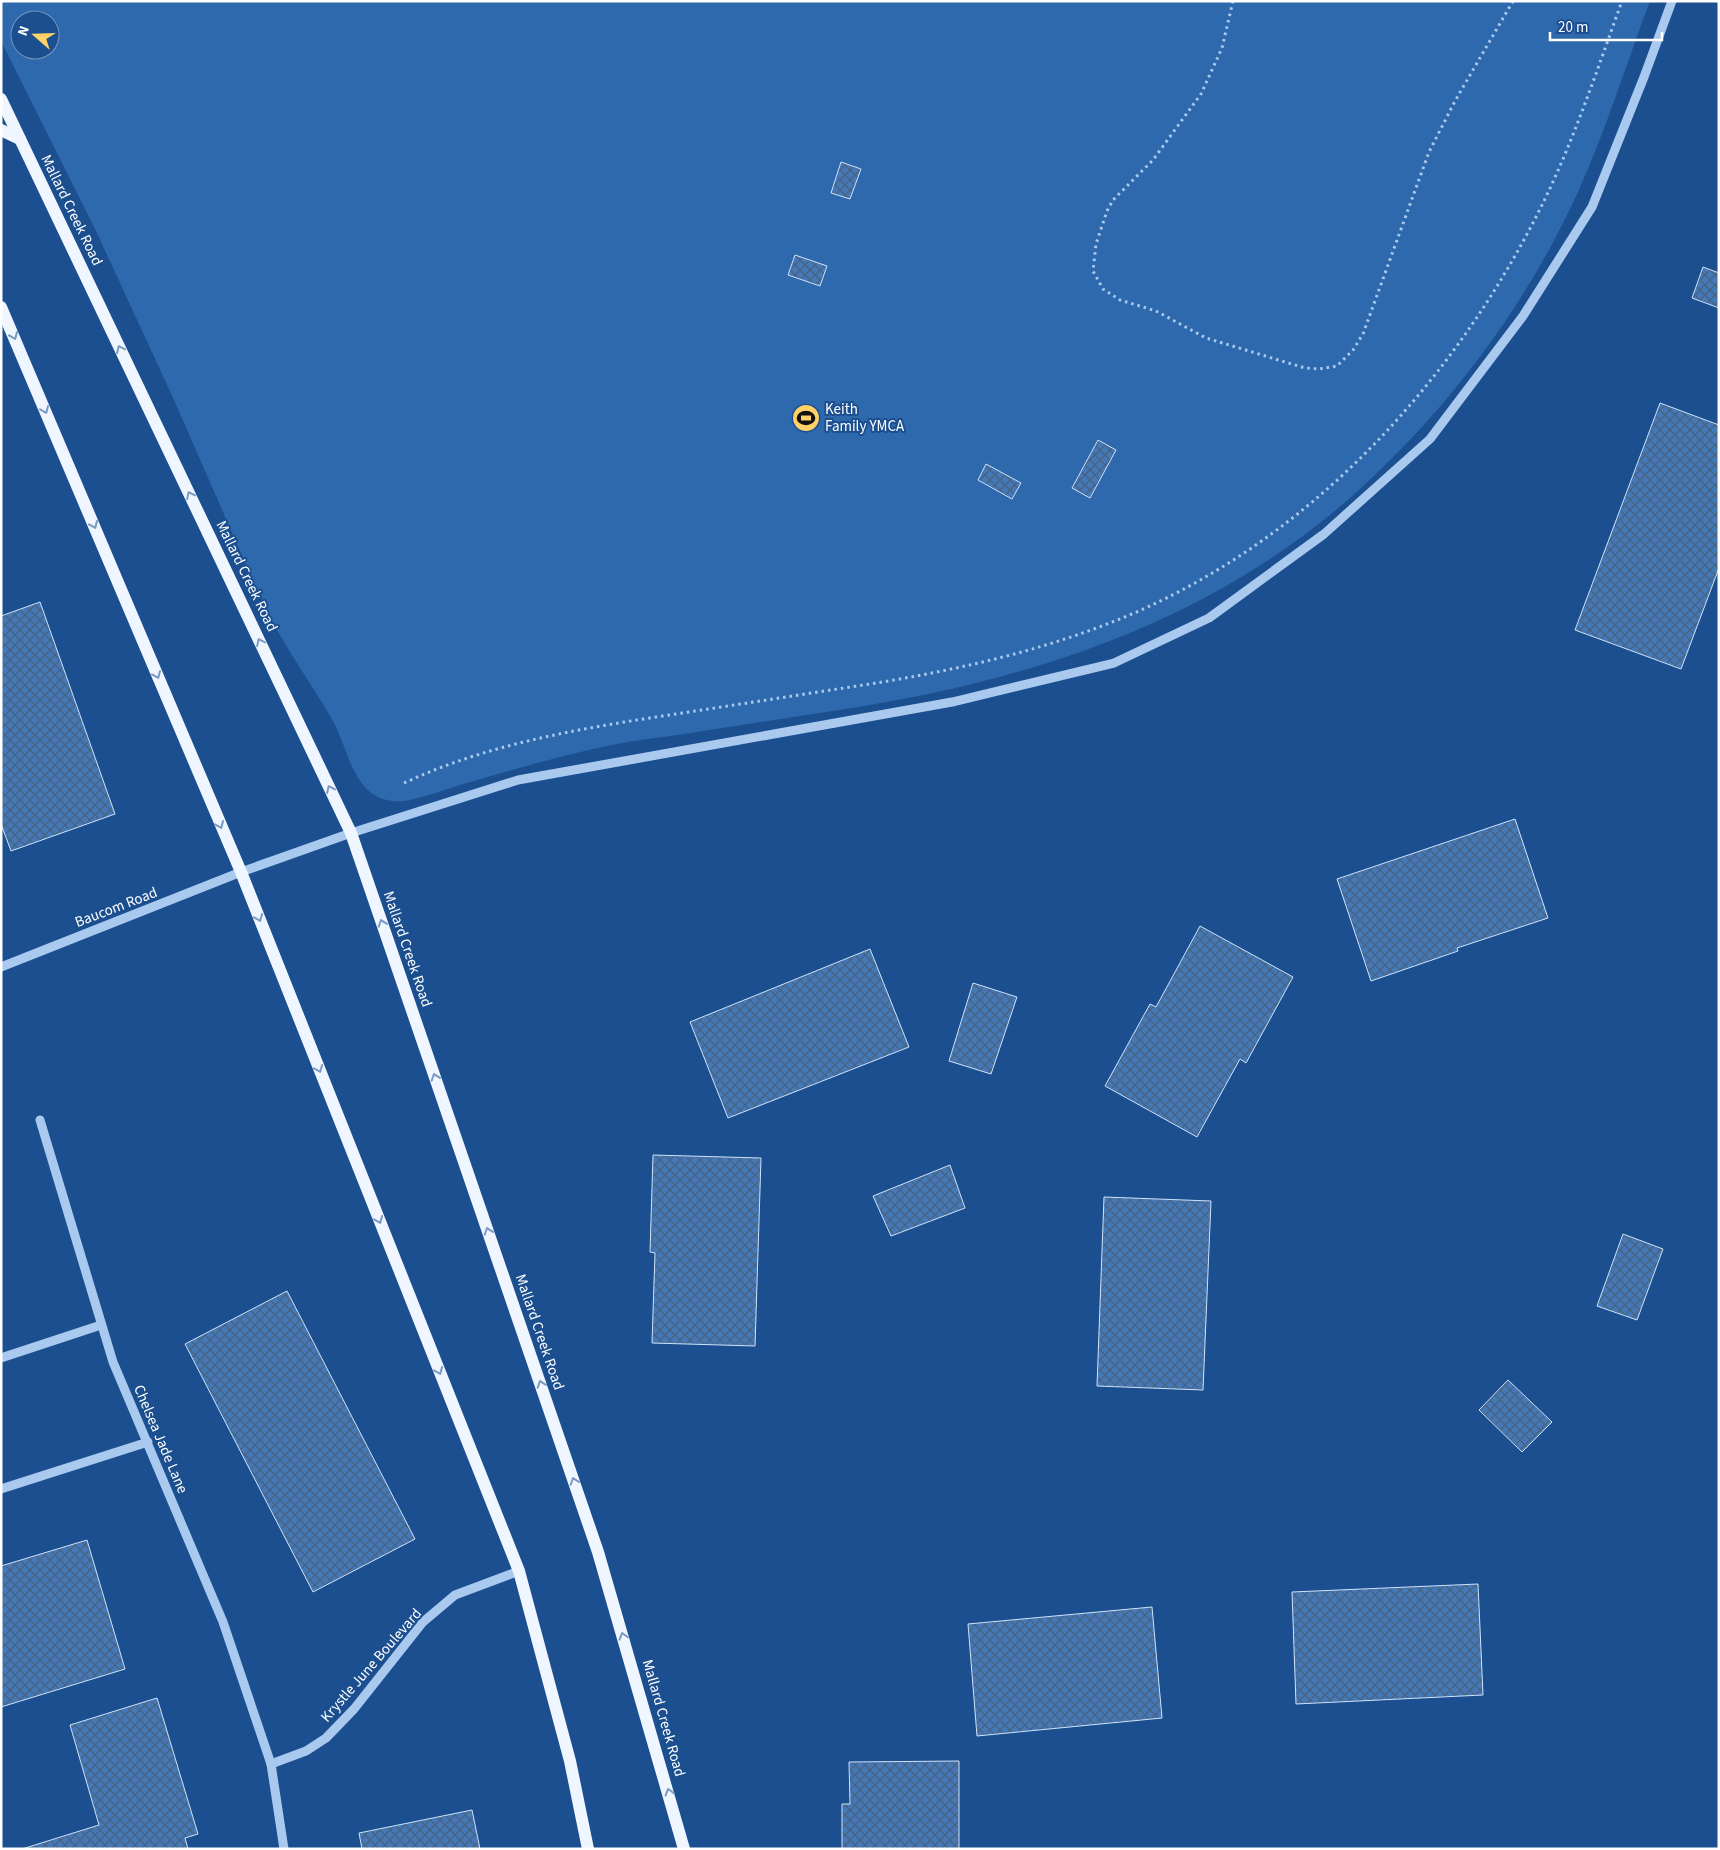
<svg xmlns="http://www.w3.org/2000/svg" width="1720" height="1850" font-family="'Source Sans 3',sans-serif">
	<defs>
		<pattern id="building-cross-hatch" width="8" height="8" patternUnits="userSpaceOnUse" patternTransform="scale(1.25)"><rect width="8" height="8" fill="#4478b7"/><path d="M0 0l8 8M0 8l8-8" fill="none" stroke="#486282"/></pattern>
	</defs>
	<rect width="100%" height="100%" fill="#1b4f8f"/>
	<path fill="#2e69ad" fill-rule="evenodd" d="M1,1H1650C1626,65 1606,130 1578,192C1527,304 1451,406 1360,489C1220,617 1042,677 858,707C800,716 742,725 684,734C656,738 629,741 602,747C556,757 512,770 467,783C447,789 426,797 405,801C396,802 386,801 378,797C351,784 346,743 332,719C310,682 285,647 265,608L174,400L96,231L1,41ZM20,20H50V50H20Z"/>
	<g fill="url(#building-cross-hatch)" stroke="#cfe3fa">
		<polygon points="841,162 861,169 850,199 831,193"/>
		<polygon points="795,255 827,266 820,286 788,275"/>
		<polygon points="1703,267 1719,273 1719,308 1692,298"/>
		<polygon points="1660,403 1719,425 1719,568 1681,669 1575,630"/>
		<polygon points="1098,440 1116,450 1090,498 1072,488"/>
		<polygon points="986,464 1021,483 1012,499 978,480"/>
		<polygon points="40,602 115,814 11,851 1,824 1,616"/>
		<polygon points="1515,819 1548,918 1457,948 1458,951 1371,981 1337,879"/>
		<polygon points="1200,926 1293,977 1246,1063 1240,1059 1197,1137 1105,1086 1150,1004 1156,1007"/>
		<polygon points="870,949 909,1047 728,1118 690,1022"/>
		<polygon points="973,983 1017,997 991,1074 949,1061"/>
		<polygon points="653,1155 761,1158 755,1346 652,1343 655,1253 650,1252"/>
		<polygon points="950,1165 965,1208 891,1236 873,1196"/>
		<polygon points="1104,1197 1211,1201 1203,1390 1097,1386"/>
		<polygon points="1623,1234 1663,1249 1637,1320 1597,1306"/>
		<polygon points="287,1291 415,1539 313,1592 185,1344"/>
		<polygon points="1508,1380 1552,1422 1522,1452 1479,1410"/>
		<polygon points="87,1540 125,1669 1,1707 1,1566"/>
		<polygon points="1478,1584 1483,1695 1296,1704 1292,1592"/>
		<polygon points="1152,1607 1162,1718 977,1736 968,1624"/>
		<polygon points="157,1698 198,1834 185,1838 188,1849 22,1849 99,1825 70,1725"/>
		<polygon points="959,1761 959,1849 842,1849 842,1804 850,1804 849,1762"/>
		<polygon points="472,1810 480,1849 362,1849 359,1833"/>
	</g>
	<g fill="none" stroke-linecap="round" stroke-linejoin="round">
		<g stroke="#a9c9ee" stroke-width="3" stroke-dasharray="2.5 4" stroke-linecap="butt">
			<polyline points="1233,1 1222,48 1201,94 1153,160 1113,200 1107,211 1096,244 1093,271 1103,289 1120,300 1156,311 1206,338 1305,368 1319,369 1337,366 1353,350 1363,334 1429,152 1455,101 1513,1"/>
			<path d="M404,783C490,743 583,728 676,714C741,704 805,694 870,684C963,669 1055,648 1141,610C1318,531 1457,377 1542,205C1574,140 1597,70 1622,1"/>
		</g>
		<g stroke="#a9c9ee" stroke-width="9">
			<polyline points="1,967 241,872 351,833 518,780 952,702 1114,663 1209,618 1324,534 1430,439 1523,316 1592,207 1644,77 1672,1"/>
			<polyline points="40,1120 113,1362 223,1622 271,1764 284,1849"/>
			<polyline points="1,1358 101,1325"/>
			<polyline points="1,1489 148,1442"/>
			<polyline points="271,1764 306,1751 326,1738 354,1709 423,1622 455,1595 519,1571"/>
		</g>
		<g stroke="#f0f6ff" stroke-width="12">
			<polyline points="1,99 351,833 598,1552 684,1849"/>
			<polyline points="1,130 20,139"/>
			<polyline points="1,307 241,872 519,1571 570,1761 588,1849"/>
		</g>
	</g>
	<defs><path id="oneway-chevron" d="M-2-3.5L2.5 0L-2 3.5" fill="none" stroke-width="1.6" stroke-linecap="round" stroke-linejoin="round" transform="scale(1.25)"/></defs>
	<g stroke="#7b9ac1">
		<use href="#oneway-chevron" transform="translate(14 336) rotate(67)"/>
		<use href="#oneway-chevron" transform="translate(120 349) rotate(-116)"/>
		<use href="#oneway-chevron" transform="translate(45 410) rotate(67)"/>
		<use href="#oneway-chevron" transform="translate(190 495) rotate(-116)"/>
		<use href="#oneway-chevron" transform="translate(94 525) rotate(67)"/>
		<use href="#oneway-chevron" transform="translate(260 642) rotate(-116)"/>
		<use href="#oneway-chevron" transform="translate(157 675) rotate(67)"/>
		<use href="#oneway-chevron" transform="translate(330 789) rotate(-115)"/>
		<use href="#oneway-chevron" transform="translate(220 825) rotate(67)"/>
		<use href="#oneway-chevron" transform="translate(259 918) rotate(68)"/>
		<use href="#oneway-chevron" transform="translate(382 923) rotate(-109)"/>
		<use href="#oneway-chevron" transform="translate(319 1069) rotate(68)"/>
		<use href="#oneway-chevron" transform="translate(435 1077) rotate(-109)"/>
		<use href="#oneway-chevron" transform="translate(379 1220) rotate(68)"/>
		<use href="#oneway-chevron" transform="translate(488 1231) rotate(-109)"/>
		<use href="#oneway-chevron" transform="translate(439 1371) rotate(68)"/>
		<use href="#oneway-chevron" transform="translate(541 1384) rotate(-109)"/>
		<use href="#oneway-chevron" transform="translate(574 1481) rotate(-109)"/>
		<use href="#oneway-chevron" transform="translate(623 1636) rotate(-106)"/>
		<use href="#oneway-chevron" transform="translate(669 1792) rotate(-106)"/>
	</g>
	<defs>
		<g id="stadium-disc" transform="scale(1.4375)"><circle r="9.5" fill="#ffd166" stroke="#1b4f8f"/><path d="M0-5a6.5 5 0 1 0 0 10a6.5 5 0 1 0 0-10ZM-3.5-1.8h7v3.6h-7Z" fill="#111"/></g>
	</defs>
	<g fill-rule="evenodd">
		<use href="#stadium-disc" x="806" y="418"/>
	</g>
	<g text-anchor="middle" stroke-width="4" stroke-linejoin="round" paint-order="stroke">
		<g font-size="15" fill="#fff" stroke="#1b4f8f">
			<text transform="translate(72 210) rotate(64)" y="5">Mallard Creek Road</text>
			<text transform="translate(247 576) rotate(64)" y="5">Mallard Creek Road</text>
			<text transform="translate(116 907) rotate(-21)" y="5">Baucom Road</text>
			<text transform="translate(408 949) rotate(71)" y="5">Mallard Creek Road</text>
			<text transform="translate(540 1332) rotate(71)" y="5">Mallard Creek Road</text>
			<text transform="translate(161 1439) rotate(67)" y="5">Chelsea Jade Lane</text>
			<text transform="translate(371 1665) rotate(-49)" y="5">Krystle June Boulevard</text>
			<text transform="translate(664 1718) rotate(74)" y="5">Mallard Creek Road</text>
		</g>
		<g font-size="15" fill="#fff" stroke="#1b4f8f" text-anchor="start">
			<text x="825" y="414">Keith<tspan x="825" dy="17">Family YMCA</tspan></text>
		</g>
	</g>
	<rect width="1720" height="1850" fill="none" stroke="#ffffff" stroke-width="5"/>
	<g transform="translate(35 35) rotate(290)"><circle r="24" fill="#1b4f8f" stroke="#7695bc"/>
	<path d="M0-4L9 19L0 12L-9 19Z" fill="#ffd166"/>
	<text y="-8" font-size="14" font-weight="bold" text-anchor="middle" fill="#ffffff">N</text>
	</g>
	<path d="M1550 32v8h112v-8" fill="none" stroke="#ffffff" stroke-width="2.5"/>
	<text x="1558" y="32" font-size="15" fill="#ffffff" stroke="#1b4f8f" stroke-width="4" paint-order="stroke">20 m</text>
</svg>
